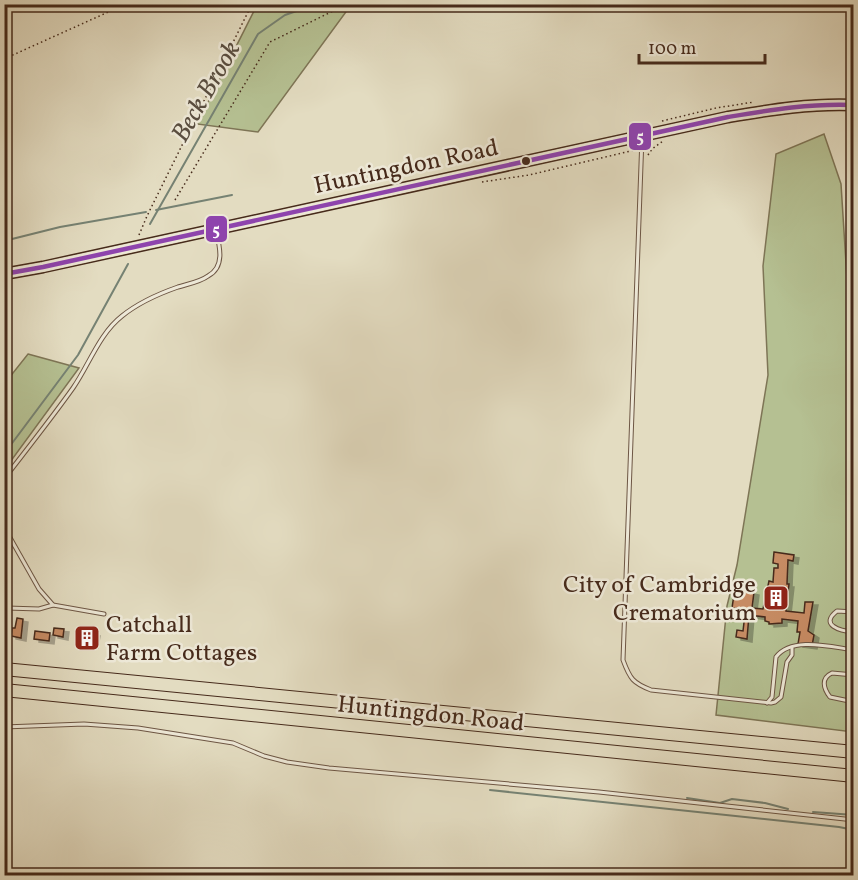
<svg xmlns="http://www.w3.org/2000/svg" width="858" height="880" font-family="Vollkorn,serif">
	<defs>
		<filter id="shadow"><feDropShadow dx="5" dy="3" stdDeviation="0" flood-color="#0004"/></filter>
	</defs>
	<rect width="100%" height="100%" fill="#e3dcc1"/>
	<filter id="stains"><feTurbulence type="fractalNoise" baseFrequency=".00333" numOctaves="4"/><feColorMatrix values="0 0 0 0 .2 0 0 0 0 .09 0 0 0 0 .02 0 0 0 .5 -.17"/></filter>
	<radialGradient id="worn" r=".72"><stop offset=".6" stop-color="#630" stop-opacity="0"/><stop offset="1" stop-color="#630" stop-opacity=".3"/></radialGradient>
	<g fill="#b5c092" stroke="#7e7556" stroke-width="1.5">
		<polygon points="257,5 351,5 258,132 197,124"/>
		<polygon points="824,134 841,184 853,374 853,732 716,715 727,606 737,565 768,375 763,266 776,154"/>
		<polygon points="28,354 79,368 5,469 5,383"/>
	</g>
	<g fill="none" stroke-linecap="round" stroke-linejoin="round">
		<g stroke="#768273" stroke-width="2">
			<polyline points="156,210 232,195"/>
			<polyline points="150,224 258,34 285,15 317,4"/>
			<polyline points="4,241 60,227 146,212"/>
			<polyline points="4,454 78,355 128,264"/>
			<polyline points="490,790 839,827 854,830"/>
			<polyline points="687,798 720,803 732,799 765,803 788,809"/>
			<polyline points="813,812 854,815"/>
		</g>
	</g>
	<g fill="#c68b63" stroke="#462a1b" stroke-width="1.5" filter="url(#shadow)">
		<polygon points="774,552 794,555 793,561 788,560 787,584 789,584 786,611 804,613 805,602 813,602 808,631 814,635 812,646 798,644 800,632 797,632 798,621 782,619 782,623 769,624 769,622 765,621 765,617 749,615 747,639 736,637 737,630 743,631 745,614 744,609 732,608 735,588 754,592 752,608 763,609 769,581 773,582 774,568 778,568 778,564 773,563"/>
		<polygon points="17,618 23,619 21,638 11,636 12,628 15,628"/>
		<polygon points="54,628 64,629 63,637 53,635"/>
		<polygon points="35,631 50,633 49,641 34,639"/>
		<polygon points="80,632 95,633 93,645 79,643"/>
	</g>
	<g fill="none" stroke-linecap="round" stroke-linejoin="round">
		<g stroke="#6d5644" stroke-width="5">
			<g id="lane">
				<path d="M642,137L623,660C630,679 633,683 651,690L771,703L775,702L781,697L787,662L792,655V648"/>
				<path d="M4,479C27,449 51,419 73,388C89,365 99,334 122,316C138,303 158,294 178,287C188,284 200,282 208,276C225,267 220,247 216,231"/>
				<polyline points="4,527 39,589 53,605 104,614"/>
				<polyline points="7,608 39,609 53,605"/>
				<path d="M854,612L837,611C819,625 840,631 854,632"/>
				<path d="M854,675L832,673C821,678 823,688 830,697L854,702"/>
				<path d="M767,703L772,697L776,657C792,636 831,647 854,650"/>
				<polyline points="4,727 84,724 138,728 233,743 264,756 287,762 329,768 599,792 854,820"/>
			</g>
		</g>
		<g stroke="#462a1b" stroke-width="13">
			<path id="primary" d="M4,274L43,267L728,117C770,110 811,103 854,105"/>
		</g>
		<g stroke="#462a1b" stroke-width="14">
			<g id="highway">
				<polyline points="4,669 854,752"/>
				<polyline points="4,690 854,776"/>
			</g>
		</g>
		<g stroke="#462a1b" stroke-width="1.5" stroke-dasharray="1.5 3" stroke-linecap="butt">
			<polyline points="4,59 126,4"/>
			<polyline points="662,121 716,108 754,102"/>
			<polyline points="648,155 652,149 663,141"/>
			<polyline points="482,182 529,175 635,150"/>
			<polyline points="175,200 270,42 333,11 336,4"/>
			<polyline points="139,235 147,216 252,4"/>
		</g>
		<use href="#lane" stroke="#ede8d7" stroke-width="3"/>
		<use href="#primary" stroke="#e3dcc1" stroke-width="10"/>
		<use href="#highway" stroke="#e3dcc1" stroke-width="12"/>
		<g stroke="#ede8d7" stroke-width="9">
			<path id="bus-1" d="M4,274L43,267L728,117C770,110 811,103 854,105"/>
		</g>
		<use href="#bus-1" stroke="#8e44ad" stroke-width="4.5"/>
	</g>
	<defs>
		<g id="building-square" transform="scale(1.35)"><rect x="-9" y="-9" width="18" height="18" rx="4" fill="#8f2418" stroke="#ede8d7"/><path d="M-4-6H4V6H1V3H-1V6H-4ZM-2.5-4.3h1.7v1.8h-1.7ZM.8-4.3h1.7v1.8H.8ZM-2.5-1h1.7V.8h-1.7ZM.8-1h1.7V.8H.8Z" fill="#fff"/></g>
	</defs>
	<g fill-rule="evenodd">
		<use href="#building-square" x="776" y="598"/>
		<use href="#building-square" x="87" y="638"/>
	</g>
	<circle fill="#462a1b" stroke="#ede8d7" stroke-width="2" cx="526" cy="161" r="5"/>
	<g text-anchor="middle" stroke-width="5" stroke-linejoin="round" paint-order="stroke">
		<g font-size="24" fill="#462a1b" stroke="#ede8d7">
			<text transform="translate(406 166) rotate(-12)" y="8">Huntingdon Road</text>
			<text transform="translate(431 713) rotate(6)" y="8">Huntingdon Road</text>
		</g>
		<g font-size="24" fill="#462a1b" stroke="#ede8d7" text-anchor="end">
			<text x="756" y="592">City of Cambridge<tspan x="756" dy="28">Crematorium</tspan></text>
			<text x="106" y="632" text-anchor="start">Catchall<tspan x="106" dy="28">Farm Cottages</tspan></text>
		</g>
		<g font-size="26" font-style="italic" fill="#5a4e40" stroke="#ede8d7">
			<text transform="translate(205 91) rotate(-60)" y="9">Beck Brook</text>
		</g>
	</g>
	<g stroke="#ede8d7" stroke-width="2">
		<rect x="628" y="122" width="24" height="29" rx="6" fill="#8e44ad"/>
		<rect x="205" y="215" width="23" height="28" rx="6" fill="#8e44ad"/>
	</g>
	<g font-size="16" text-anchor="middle" font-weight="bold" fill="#fff">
		<text x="640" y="142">5</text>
		<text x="216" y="235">5</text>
	</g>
	<rect width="858" height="880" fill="none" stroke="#e3dcc1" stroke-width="24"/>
	<rect x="6" y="6" width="846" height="868" fill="none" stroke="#462a1b" stroke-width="3"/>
	<rect x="12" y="12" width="834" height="856" fill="none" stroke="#462a1b" stroke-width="1.5"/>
	<path d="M639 54v9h126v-9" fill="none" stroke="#462a1b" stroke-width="3"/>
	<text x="648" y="54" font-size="18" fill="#462a1b" stroke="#ede8d7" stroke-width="4.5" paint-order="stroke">100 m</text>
	<rect width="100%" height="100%" filter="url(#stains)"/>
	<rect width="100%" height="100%" fill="url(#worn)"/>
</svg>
